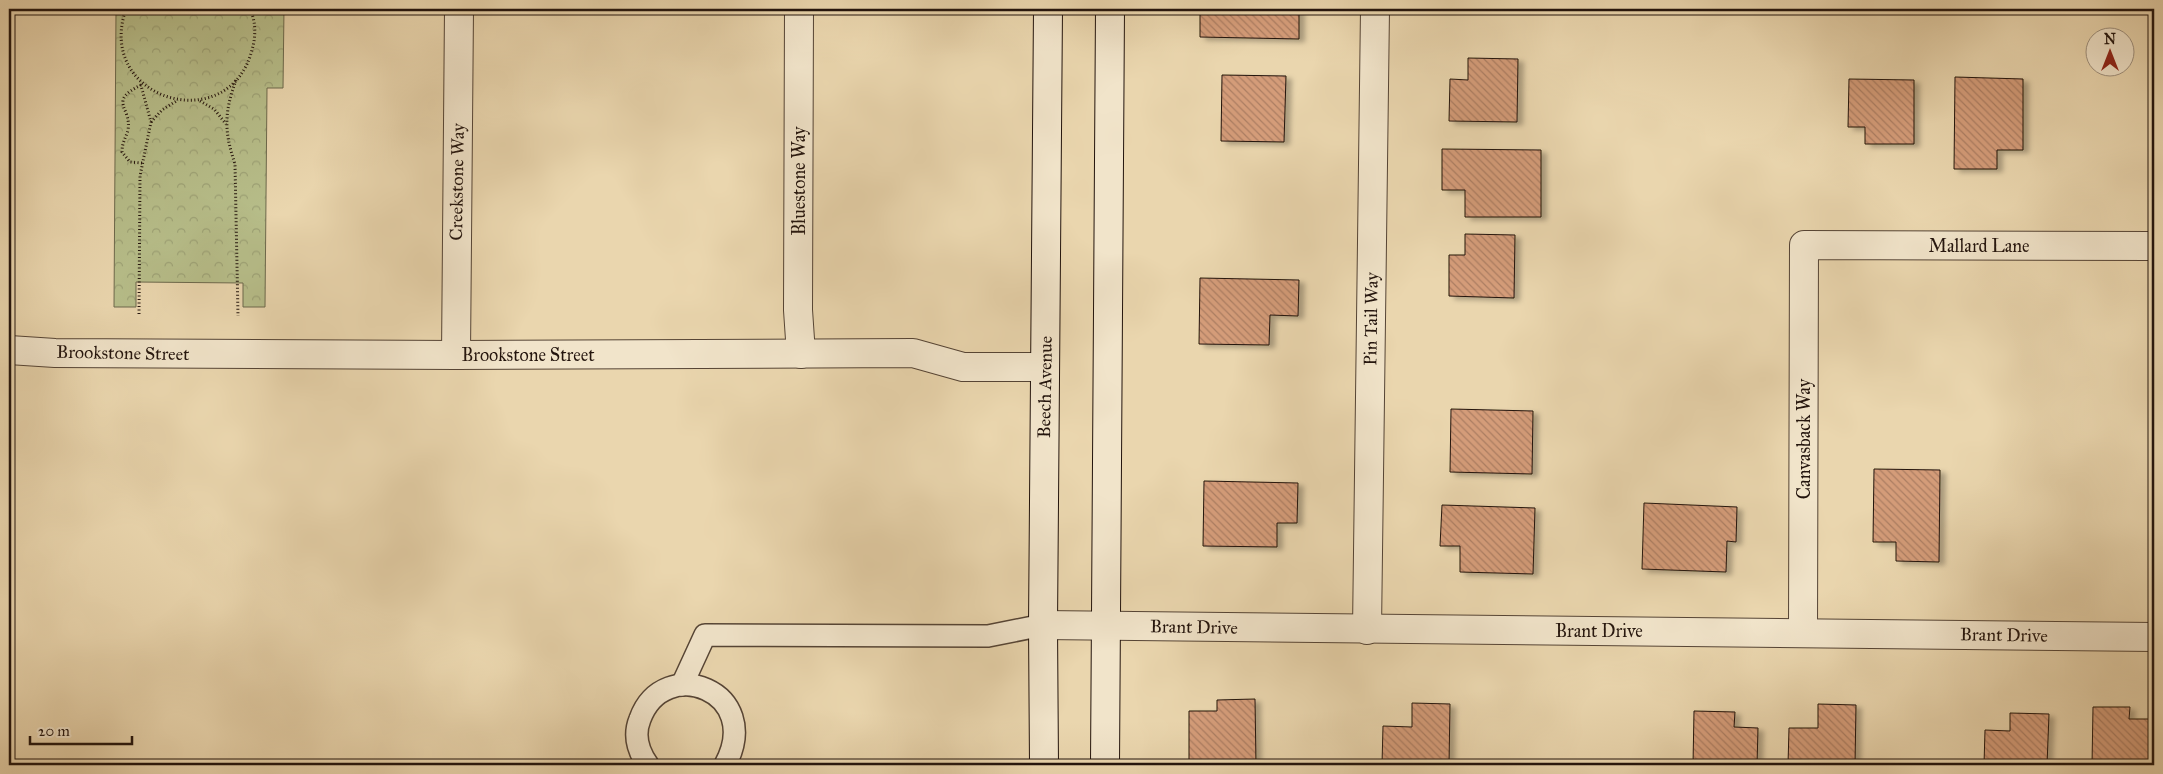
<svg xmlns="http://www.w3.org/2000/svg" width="2163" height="774" font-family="'IM FELL Great Primer',serif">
	<defs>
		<pattern id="forest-crowns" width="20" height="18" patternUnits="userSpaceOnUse" patternTransform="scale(1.25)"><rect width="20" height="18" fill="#b7be8a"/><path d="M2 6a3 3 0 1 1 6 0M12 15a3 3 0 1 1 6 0" fill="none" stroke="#9da276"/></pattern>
		<pattern id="building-back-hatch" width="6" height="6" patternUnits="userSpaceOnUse" patternTransform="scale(1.25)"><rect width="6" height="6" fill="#d49c79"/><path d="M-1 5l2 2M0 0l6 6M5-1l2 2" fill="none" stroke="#ac7e62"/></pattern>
		<filter id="shadow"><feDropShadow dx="5.5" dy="3" stdDeviation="2.5" flood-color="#0004"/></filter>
	</defs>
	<rect width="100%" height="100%" fill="#ead6ae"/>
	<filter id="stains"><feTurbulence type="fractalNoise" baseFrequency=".004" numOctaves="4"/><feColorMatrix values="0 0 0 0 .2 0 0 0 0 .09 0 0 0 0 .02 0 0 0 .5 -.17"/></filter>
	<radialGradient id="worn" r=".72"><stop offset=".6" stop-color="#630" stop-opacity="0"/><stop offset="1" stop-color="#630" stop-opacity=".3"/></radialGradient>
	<polygon fill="url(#forest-crowns)" stroke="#6d694c" points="116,9 284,9 283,88 267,88 265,307 243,307 243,283 136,282 136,307 114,307"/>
	<g fill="url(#building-back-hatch)" stroke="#23140d" filter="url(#shadow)">
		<polygon points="1200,9 1299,9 1299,39 1200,37"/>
		<polygon points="1468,58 1518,59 1517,122 1449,121 1450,79 1468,80"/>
		<polygon points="1222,75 1286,76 1284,142 1221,141"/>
		<polygon points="1955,77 2023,79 2023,150 1997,150 1997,169 1954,169"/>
		<polygon points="1849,79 1914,80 1914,144 1865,144 1865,127 1848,127"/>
		<polygon points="1442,149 1541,150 1541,217 1465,217 1465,190 1442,190"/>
		<polygon points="1465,234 1515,235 1514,298 1449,296 1449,255 1465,255"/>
		<polygon points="1200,278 1299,280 1298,316 1270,315 1269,345 1199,344"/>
		<polygon points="1451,409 1533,411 1532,474 1450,472"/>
		<polygon points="1874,469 1940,470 1939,562 1896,561 1896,542 1873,542"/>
		<polygon points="1204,481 1298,483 1297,523 1277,523 1277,547 1203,546"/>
		<polygon points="1644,503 1737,507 1736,542 1727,541 1726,572 1642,569"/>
		<polygon points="1442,505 1535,508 1533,574 1460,572 1460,546 1440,546"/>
		<polygon points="1255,699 1256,765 1189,765 1189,711 1217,711 1217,700"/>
		<polygon points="1412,703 1450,704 1449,765 1382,765 1383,726 1412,727"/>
		<polygon points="1818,704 1856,705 1855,765 1788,765 1789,728 1818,728"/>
		<polygon points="2093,707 2130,707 2129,719 2154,719 2154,765 2092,765"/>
		<polygon points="1694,711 1735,712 1734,727 1758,728 1757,765 1693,765"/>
		<polygon points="2010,713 2049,714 2047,765 1984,765 1985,730 2010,731"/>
	</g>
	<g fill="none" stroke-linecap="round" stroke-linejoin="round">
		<g stroke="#554435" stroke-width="24">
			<g id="lane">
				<polyline points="682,685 705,635 988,636 1043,625"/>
				<path d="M648,765C638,751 633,736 640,719C664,653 765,691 725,765"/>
			</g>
		</g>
		<g stroke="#554435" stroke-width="30">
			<g id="street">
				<polyline points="799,9 798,310 801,354"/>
				<polyline points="9,350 55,353 456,355 913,353 963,367 1045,367"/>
				<polyline points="456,355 459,9"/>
				<polyline points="1043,625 2154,637"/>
				<polyline points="1367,630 1375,9"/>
				<polyline points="1803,632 1804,245 2154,246"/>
			</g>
		</g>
		<g stroke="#23140d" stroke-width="30">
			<g id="secondary">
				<polyline points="1044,765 1043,625 1048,9"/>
				<polyline points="1105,765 1110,9"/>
			</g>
		</g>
		<g stroke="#23140d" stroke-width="3" stroke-dasharray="1 2.5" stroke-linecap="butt">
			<path d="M126,9C94,100 229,139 252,50C256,36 256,22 250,9"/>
			<path d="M236,80C224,113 224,131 235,164L238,316"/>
			<path d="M141,85C107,102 132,107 128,130C126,138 122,142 122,152L130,162L142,163"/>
			<polyline points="200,101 214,109 226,124"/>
			<polyline points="151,122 162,110 178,100"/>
			<polyline points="139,314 140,176 151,122 140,82"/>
		</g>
		<use href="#lane" stroke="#f1e4ca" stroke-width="21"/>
		<use href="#street" stroke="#f1e4ca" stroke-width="28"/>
		<use href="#secondary" stroke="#f1e4ca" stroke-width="28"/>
	</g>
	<g text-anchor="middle" stroke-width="4" stroke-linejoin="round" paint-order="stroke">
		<g font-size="18" fill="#23140d" stroke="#f1e4ca">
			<text transform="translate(799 181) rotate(-90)" y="6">Bluestone Way</text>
			<text transform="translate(457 182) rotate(-89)" y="6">Creekstone Way</text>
			<text x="1979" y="252">Mallard Lane</text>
			<text transform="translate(1371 319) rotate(-89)" y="6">Pin Tail Way</text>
			<text transform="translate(123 353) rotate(1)" y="6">Brookstone Street</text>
			<text x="528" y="361">Brookstone Street</text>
			<text transform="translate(1045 387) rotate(-89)" y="6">Beech Avenue</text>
			<text transform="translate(1804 439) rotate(-90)" y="6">Canvasback Way</text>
			<text transform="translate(1194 627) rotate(1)" y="6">Brant Drive</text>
			<text x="1599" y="637">Brant Drive</text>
			<text transform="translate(2004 635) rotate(1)" y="6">Brant Drive</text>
		</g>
	</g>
	<rect width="2163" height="774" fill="none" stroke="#ead6ae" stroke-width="30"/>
	<rect x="10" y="10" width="2143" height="754" fill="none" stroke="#23140d" stroke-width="2.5"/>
	<rect x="15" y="15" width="2133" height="744" fill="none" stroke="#23140d"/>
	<g transform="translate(2110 52)"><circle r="24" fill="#f1e4ca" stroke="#9f917e"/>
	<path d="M0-4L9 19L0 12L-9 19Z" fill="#8f2418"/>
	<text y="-8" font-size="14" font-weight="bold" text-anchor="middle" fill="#23140d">N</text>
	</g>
	<path d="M30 736v8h102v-8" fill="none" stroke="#23140d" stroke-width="2.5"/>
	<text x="38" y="736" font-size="15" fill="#23140d" stroke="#f1e4ca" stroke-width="4" paint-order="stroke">20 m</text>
	<rect width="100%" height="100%" filter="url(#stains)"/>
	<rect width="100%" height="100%" fill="url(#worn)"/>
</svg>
